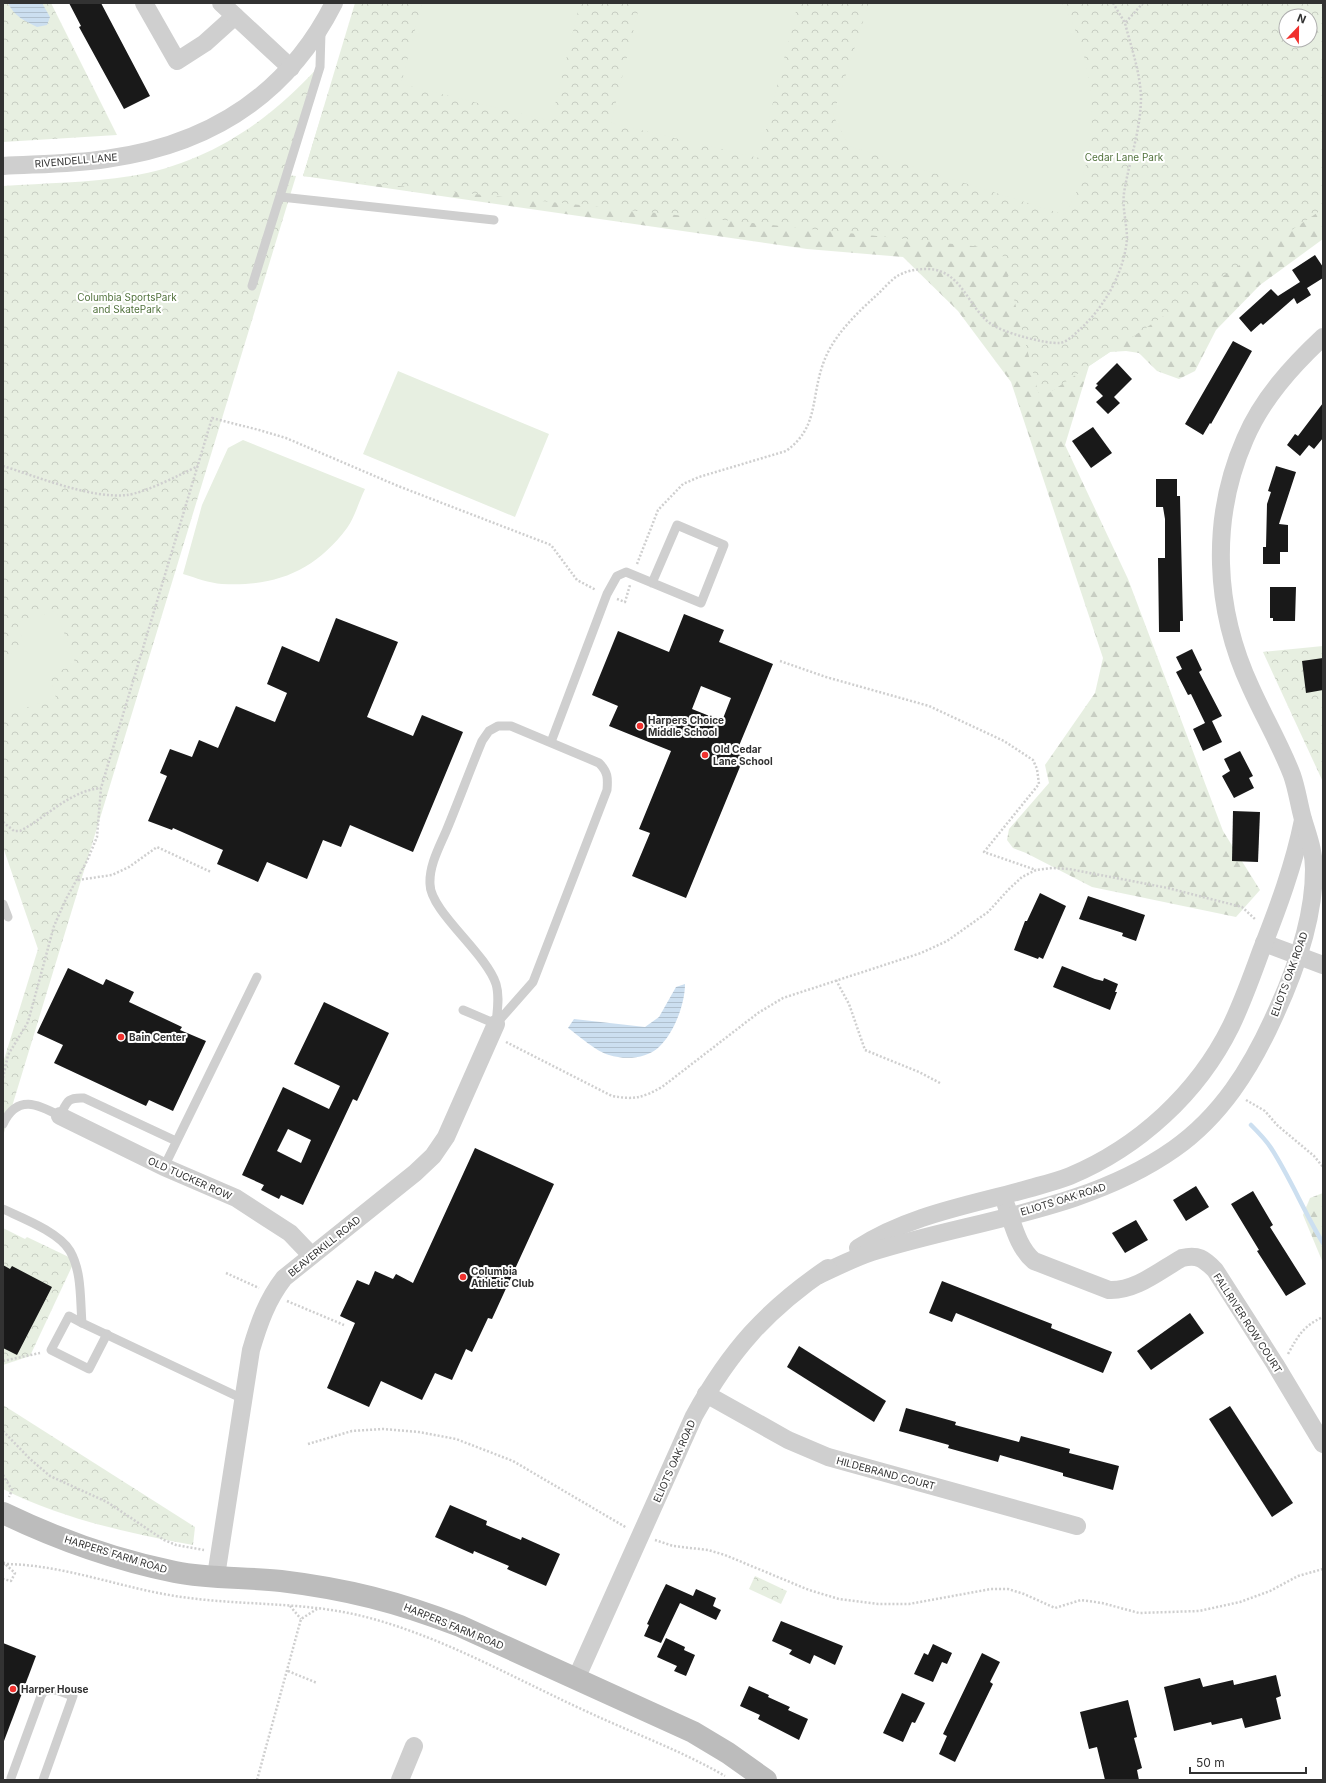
<svg xmlns="http://www.w3.org/2000/svg" width="1326" height="1783" font-family="Inter,sans-serif">
	<defs>
		<pattern id="forest-firs" width="22" height="20" patternUnits="userSpaceOnUse"><rect width="22" height="20" fill="#e7efe1"/><path d="M5 1l3.5 6h-7zM16 11l3.5 6h-7z" fill="#c7cdc2"/></pattern>
		<pattern id="park-crowns" width="20" height="18" patternUnits="userSpaceOnUse"><rect width="20" height="18" fill="#e7efe1"/><path d="M2 6a3 3 0 1 1 6 0M12 15a3 3 0 1 1 6 0" fill="none" stroke="#c7cdc2"/></pattern>
		<pattern id="water-rules" width="6" height="5" patternUnits="userSpaceOnUse"><rect width="6" height="5" fill="#ccdff0"/><path d="M0 2.5h6" fill="none" stroke="#b0c0ce"/></pattern>
	</defs>
	<rect width="100%" height="100%" fill="#fff"/>
	<g fill="url(#forest-firs)" fill-rule="evenodd">
		<path d="M1323,3V239L1260,285L1216,330L1195,371L1179,379L1157,371L1139,353L1126,351L1110,352L1089,366L1065,445L1128,579L1223,831L1260,890L1236,917L1092,887L1026,853L1013,848L1007,840L1009,829L1049,783L1045,765L1095,693L1103,658L1011,382L958,311L903,257L807,249L303,176L324,107L1174,30ZM1286,16H1310V40H1286Z"/>
		<polygon points="1323,1193 1323,1263 1303,1215 1310,1198"/>
	</g>
	<g fill="url(#park-crowns)" fill-rule="evenodd">
		<polygon points="3,3 51,3 117,135 3,142"/>
		<path d="M355,3H1323V209L1040,399L1001,249L303,176ZM1286,16H1310V40H1286Z"/>
		<path d="M319,66L286,175L296,176L3,1136V1063L38,949L3,847V186C45,183 89,183 131,176C206,164 269,122 319,66Z"/>
		<polygon points="1323,646 1323,782 1263,652"/>
		<polygon points="3,1228 25,1239 27,1237 75,1260 30,1356 3,1365"/>
		<path d="M3,1405L195,1527L193,1545C127,1533 63,1519 3,1489Z"/>
		<polygon points="755,1576 787,1591 781,1604 749,1589"/>
	</g>
	<g fill="#e7efe1">
		<polygon points="422,3 580,3 551,121 401,84"/>
		<polygon points="640,3 798,3 759,158 611,123"/>
		<path d="M869,3H1062C1092,55 1100,118 1083,176C1079,189 1071,202 1065,215L849,146L833,115Z"/>
		<polygon points="398,371 549,434 515,517 363,454"/>
		<path d="M243,440L365,489C359,501 355,517 347,528C315,571 275,587 222,584C209,583 196,578 183,574L202,505L228,448Z"/>
		<polygon points="56,611 76,665 49,674 56,698 3,715 3,657 25,649 17,622"/>
	</g>
	<g fill="url(#water-rules)">
		<path d="M8,3H42L50,17L47,25L37,27C25,21 14,16 8,3Z"/>
		<path d="M685,984C685,1004 674,1033 659,1047C646,1059 625,1060 609,1055C597,1052 579,1036 568,1028L574,1019L645,1027L659,1017L676,987Z"/>
	</g>
	<g fill="none" stroke-linecap="round" stroke-linejoin="round">
		<path stroke="#ccdff0" stroke-width="4.5" d="M1251,1125C1258,1132 1266,1140 1271,1148C1291,1179 1304,1212 1323,1243"/>
	</g>
	<g fill="#191919" fill-rule="evenodd">
		<polygon points="69,3 101,3 150,96 124,109 79,27 81,26"/>
		<polygon points="1315,255 1323,267 1323,278 1307,288 1311,295 1297,304 1294,298 1263,325 1261,323 1251,332 1239,318 1271,289 1278,296 1300,282 1292,270"/>
		<polygon points="1233,341 1252,351 1211,424 1210,423 1203,435 1185,424"/>
		<polygon points="1117,363 1132,379 1114,397 1120,403 1108,414 1096,402 1103,396 1095,388 1098,385 1096,384"/>
		<polygon points="1323,403 1323,438 1314,449 1309,445 1300,456 1287,445 1295,434 1298,436"/>
		<polygon points="1093,427 1112,453 1091,468 1072,441"/>
		<polygon points="1276,466 1296,472 1279,524 1288,525 1288,552 1280,552 1280,564 1263,564 1263,547 1266,547 1267,504 1271,492 1268,491"/>
		<polygon points="1156,479 1177,479 1177,496 1180,496 1183,621 1180,621 1180,632 1159,632 1158,558 1165,558 1165,519 1163,507 1156,507"/>
		<polygon points="1270,587 1296,587 1295,621 1273,621 1273,618 1270,618"/>
		<path d="M684,614L724,630L719,642L773,664L736,753L744,757L686,898L632,876L650,833L639,829L671,751L609,726L618,706L592,695L618,631L669,652ZM701,686L731,698L722,721L692,709Z"/>
		<polygon points="336,618 398,642 367,717 413,736 422,715 463,732 413,852 350,825 341,847 323,840 307,879 267,862 258,882 217,864 223,850 173,828 172,830 148,821 167,776 160,773 170,749 192,757 199,740 218,748 236,706 275,722 287,693 267,684 282,646 319,662"/>
		<polygon points="1192,649 1202,670 1199,672 1222,716 1212,721 1222,742 1203,751 1193,729 1205,723 1191,694 1188,695 1176,672 1182,669 1176,657"/>
		<polygon points="1323,658 1323,690 1306,693 1302,661"/>
		<polygon points="1240,751 1253,776 1249,778 1254,788 1234,798 1222,776 1230,771 1224,759"/>
		<polygon points="1233,811 1260,812 1258,862 1232,861"/>
		<polygon points="1040,893 1066,906 1043,959 1039,957 1038,959 1014,950 1025,921 1027,921"/>
		<polygon points="1088,896 1145,915 1136,941 1122,936 1123,933 1079,919"/>
		<polygon points="1062,966 1095,979 1103,981 1104,978 1118,984 1115,992 1117,992 1110,1010 1053,987"/>
		<polygon points="68,968 103,985 106,979 134,992 129,1002 182,1027 180,1030 206,1041 173,1111 149,1100 146,1106 54,1063 63,1045 37,1033"/>
		<path d="M324,1002L389,1033L357,1101L353,1099L303,1205L281,1195L279,1199L261,1190L264,1185L242,1175L283,1087L329,1109L340,1086L294,1064ZM288,1129L311,1140L301,1163L277,1151Z"/>
		<polygon points="475,1148 554,1184 492,1319 488,1318 472,1352 466,1349 452,1380 435,1373 422,1400 381,1381 369,1407 327,1388 355,1323 340,1316 357,1280 369,1285 375,1271 393,1279 396,1274 413,1283"/>
		<polygon points="1196,1186 1209,1207 1186,1221 1173,1200"/>
		<polygon points="1253,1191 1273,1225 1270,1227 1306,1284 1286,1296 1257,1251 1259,1250 1231,1204"/>
		<polygon points="1136,1220 1148,1240 1125,1253 1112,1233"/>
		<polygon points="3,1265 10,1269 12,1266 52,1287 17,1355 3,1348"/>
		<polygon points="942,1281 1052,1324 1051,1328 1112,1352 1103,1373 956,1313 952,1322 929,1313"/>
		<polygon points="1190,1313 1204,1333 1151,1370 1137,1351"/>
		<polygon points="799,1346 886,1401 874,1422 787,1367"/>
		<polygon points="1230,1406 1293,1503 1272,1517 1209,1419"/>
		<polygon points="906,1408 956,1422 955,1425 1019,1442 1021,1436 1070,1449 1069,1453 1119,1466 1113,1490 1063,1476 1063,1473 1000,1455 998,1462 948,1448 949,1445 899,1431"/>
		<polygon points="450,1505 487,1521 486,1525 521,1540 522,1537 560,1554 546,1586 507,1569 509,1566 474,1551 473,1554 435,1537"/>
		<polygon points="666,1584 693,1596 696,1589 716,1598 713,1606 721,1610 716,1620 680,1603 661,1643 644,1636 649,1625 647,1624 661,1594 669,1598 661,1594"/>
		<polygon points="781,1621 843,1646 835,1665 814,1655 810,1664 789,1654 792,1650 772,1641"/>
		<polygon points="666,1638 685,1647 684,1650 695,1655 686,1676 674,1671 677,1666 657,1657"/>
		<polygon points="3,1643 36,1656 4,1741 3,1741"/>
		<polygon points="933,1644 952,1653 947,1664 942,1662 933,1682 914,1674 924,1653 928,1655"/>
		<polygon points="982,1653 1000,1662 990,1682 993,1684 955,1762 939,1754 947,1736 943,1734"/>
		<polygon points="1276,1675 1281,1696 1276,1698 1281,1719 1245,1728 1242,1718 1212,1725 1211,1722 1174,1731 1164,1687 1200,1678 1203,1687 1233,1680 1234,1685"/>
		<polygon points="749,1686 769,1695 768,1697 790,1707 788,1710 808,1719 799,1740 758,1719 760,1715 740,1706"/>
		<polygon points="902,1693 925,1703 915,1723 912,1722 903,1742 883,1733"/>
		<polygon points="1128,1700 1137,1737 1134,1738 1142,1768 1137,1770 1139,1780 1105,1780 1097,1747 1089,1749 1080,1712"/>
	</g>
	<g fill="none" stroke-linecap="round" stroke-linejoin="round">
		<g stroke="#cfcfcf" stroke-width="2.5" stroke-dasharray="2 2" stroke-linecap="butt">
			<polyline points="1113,3 1125,23"/>
			<path d="M3,466C38,477 91,499 127,495C144,493 182,474 198,466"/>
			<path d="M637,564L658,510L683,484L699,477L786,451C818,428 811,400 822,367C831,337 857,313 879,293C885,287 892,279 899,275C909,270 917,269 928,269C962,270 968,308 991,324C1004,333 1045,344 1060,343C1067,342 1074,335 1079,330C1104,308 1124,273 1127,239C1127,224 1122,208 1124,193C1129,161 1141,130 1141,97C1140,71 1131,47 1125,23L1143,3"/>
			<polyline points="617,599 625,602 630,585"/>
			<polyline points="780,661 826,677 929,706 1004,741 1033,760 1037,769 1039,784 984,852 1036,870"/>
			<path d="M3,822L14,831H20C47,817 69,791 101,788"/>
			<polyline points="78,880 112,875 129,867 157,847 211,872"/>
			<polyline points="836,980 849,1004 865,1050 919,1072 940,1083"/>
			<path d="M506,1042L612,1096C634,1100 642,1098 662,1087L758,1013L783,998L921,953L947,941L988,912L1009,889L1022,877L1036,870L1052,868L1069,869L1168,888L1242,907L1256,920"/>
			<polyline points="3,1078 8,1055 28,1022 54,926 66,899 87,861 97,837 101,788 212,418 259,430 286,438 398,486 551,545 577,580 596,590"/>
			<polyline points="1246,1100 1265,1111 1277,1125 1314,1156 1323,1167"/>
			<polyline points="226,1273 259,1288"/>
			<polyline points="287,1301 344,1325"/>
			<path d="M1288,1354C1298,1336 1303,1326 1323,1317"/>
			<polyline points="3,1361 40,1353"/>
			<polyline points="3,1431 30,1459 50,1476 107,1502 164,1540 176,1545 204,1550"/>
			<polyline points="308,1444 352,1431 383,1429 419,1432 456,1439 513,1461 627,1528"/>
			<polyline points="3,1475 12,1490 9,1497"/>
			<polyline points="655,1540 673,1546 708,1550 725,1555 809,1590 839,1599 878,1604 909,1604 991,1589 1008,1589 1024,1594 1055,1608 1081,1600 1102,1603 1139,1613 1199,1611 1240,1602 1270,1591 1298,1576 1323,1569"/>
			<path d="M3,1564C61,1564 118,1587 175,1596C237,1606 301,1601 362,1616C442,1636 515,1679 590,1713C635,1734 682,1751 725,1776"/>
			<polyline points="290,1606 301,1619"/>
			<polyline points="288,1671 317,1683"/>
			<polyline points="257,1780 301,1619 317,1609"/>
		</g>
		<g stroke="#cfcfcf" stroke-width="9">
			<polyline points="281,197 494,220"/>
			<polyline points="252,286 320,67 321,32"/>
			<path d="M498,726H511L599,763C608,772 608,778 607,790L533,982L496,1024C497,1011 500,997 496,984C486,953 430,911 430,884C429,865 440,846 447,829C459,800 470,770 482,741L489,731Z"/>
			<polyline points="551,742 607,594 617,576 626,572 701,603 724,545 677,525 652,583"/>
			<polyline points="3,904 8,917"/>
			<polyline points="463,1010 496,1024"/>
			<path d="M3,1124C17,1094 38,1104 60,1116C67,1102 67,1097 84,1098L176,1141"/>
			<polyline points="164,1167 257,977"/>
			<path d="M3,1209C22,1218 59,1232 70,1251C82,1272 80,1299 82,1323L243,1399"/>
			<polyline points="82,1323 69,1316 51,1350 89,1369 107,1334"/>
			<polyline points="11,1778 41,1696 44,1691 56,1690 73,1696 43,1780"/>
		</g>
		<g stroke="#cfcfcf" stroke-width="18">
			<polyline points="144,3 177,61 205,43 235,16"/>
			<polyline points="221,3 291,68"/>
			<path d="M3,166C37,164 72,164 106,159C209,145 287,96 334,3"/>
			<polyline points="1264,943 1323,965"/>
			<polyline points="60,1116 164,1167 236,1198 290,1233 311,1255"/>
			<path d="M1006,1205C1013,1224 1018,1248 1034,1261L1109,1290C1136,1291 1159,1271 1182,1258C1198,1254 1204,1259 1215,1270L1275,1364L1323,1444"/>
			<path d="M858,1248C912,1213 977,1204 1038,1186C1049,1183 1060,1180 1070,1176C1139,1147 1198,1093 1231,1026C1243,1001 1252,976 1261,951C1278,908 1294,865 1303,820"/>
			<path d="M819,1275C836,1267 854,1258 872,1252C973,1220 1086,1211 1174,1149C1221,1116 1251,1068 1274,1017C1295,972 1314,919 1314,869C1314,851 1308,836 1303,819C1299,805 1297,789 1292,775C1281,746 1264,717 1251,688C1214,609 1210,519 1245,439C1262,399 1292,366 1323,337"/>
			<polyline points="706,1394 788,1440 828,1457 1077,1526"/>
			<path d="M216,1576L251,1350C259,1323 267,1300 284,1278L415,1173L433,1156L446,1137L496,1024"/>
			<path d="M576,1679L694,1416C730,1351 766,1310 828,1268"/>
			<polyline points="400,1780 414,1746"/>
		</g>
		<path stroke="#bcbcbc" stroke-width="22" d="M3,1513C57,1539 116,1560 175,1572C210,1579 246,1577 281,1581C347,1589 398,1602 460,1626L693,1732L728,1753L766,1780"/>
		<polyline stroke="#cfcfcf" stroke-width="2.5" stroke-dasharray="2 2" stroke-linecap="butt" points="3,1562 15,1573 11,1581 3,1579"/>
	</g>
	<g fill="#f0312e" stroke="#fff" stroke-width="1.5">
		<circle cx="640" cy="726" r="4"/>
		<circle cx="705" cy="755" r="4"/>
		<circle cx="121" cy="1037" r="4"/>
		<circle cx="463" cy="1277" r="4"/>
		<circle cx="13" cy="1689" r="4"/>
	</g>
	<g text-anchor="middle" stroke-width="4" stroke-linejoin="round" paint-order="stroke">
		<g font-size="10" fill="#51723c" stroke="#fff">
			<text x="1124" y="161">Cedar Lane Park</text>
			<text x="127" y="301">Columbia SportsPark<tspan x="127" dy="12">and SkatePark</tspan></text>
		</g>
		<g font-size="10" fill="#323232" stroke="#fff">
			<text transform="translate(76 160) rotate(-5)" y="4">RIVENDELL LANE</text>
			<text transform="translate(1289 974) rotate(-70)" y="4">ELIOTS OAK ROAD</text>
			<text transform="translate(190 1178) rotate(24)" y="4">OLD TUCKER ROW</text>
			<text transform="translate(1063 1199) rotate(-17)" y="4">ELIOTS OAK ROAD</text>
			<text transform="translate(324 1246) rotate(-39)" y="4">BEAVERKILL ROAD</text>
			<text transform="translate(1248 1323) rotate(57)" y="4">FALLRIVER ROW COURT</text>
			<text transform="translate(674 1461) rotate(-66)" y="4">ELIOTS OAK ROAD</text>
			<text transform="translate(886 1473) rotate(15)" y="4">HILDEBRAND COURT</text>
			<text transform="translate(116 1554) rotate(17)" y="4">HARPERS FARM ROAD</text>
			<text transform="translate(454 1626) rotate(22)" y="4">HARPERS FARM ROAD</text>
		</g>
		<g font-size="10" font-weight="bold" fill="#323232" stroke="#fff" text-anchor="start">
			<text x="648" y="724">Harpers Choice<tspan x="648" dy="12">Middle School</tspan></text>
			<text x="713" y="753">Old Cedar<tspan x="713" dy="12">Lane School</tspan></text>
			<text x="129" y="1041">Bain Center</text>
			<text x="471" y="1275">Columbia<tspan x="471" dy="12">Athletic Club</tspan></text>
			<text x="21" y="1693">Harper House</text>
		</g>
	</g>
	<rect width="1326" height="1783" fill="none" stroke="#323232" stroke-width="8"/>
	<g transform="translate(1298 28) rotate(22)"><circle r="19" fill="#ffffff" stroke="#adadad"/>
	<path d="M0-3L7 15L0 10L-7 15Z" fill="#f0312e"/>
	<text y="-6" font-size="11" font-weight="bold" text-anchor="middle" fill="#323232">N</text>
	</g>
	<path d="M1190 1767v6h116v-6" fill="none" stroke="#323232" stroke-width="2"/>
	<text x="1196" y="1767" font-size="12" fill="#323232" stroke="#ffffff" stroke-width="3" paint-order="stroke">50 m</text>
</svg>
